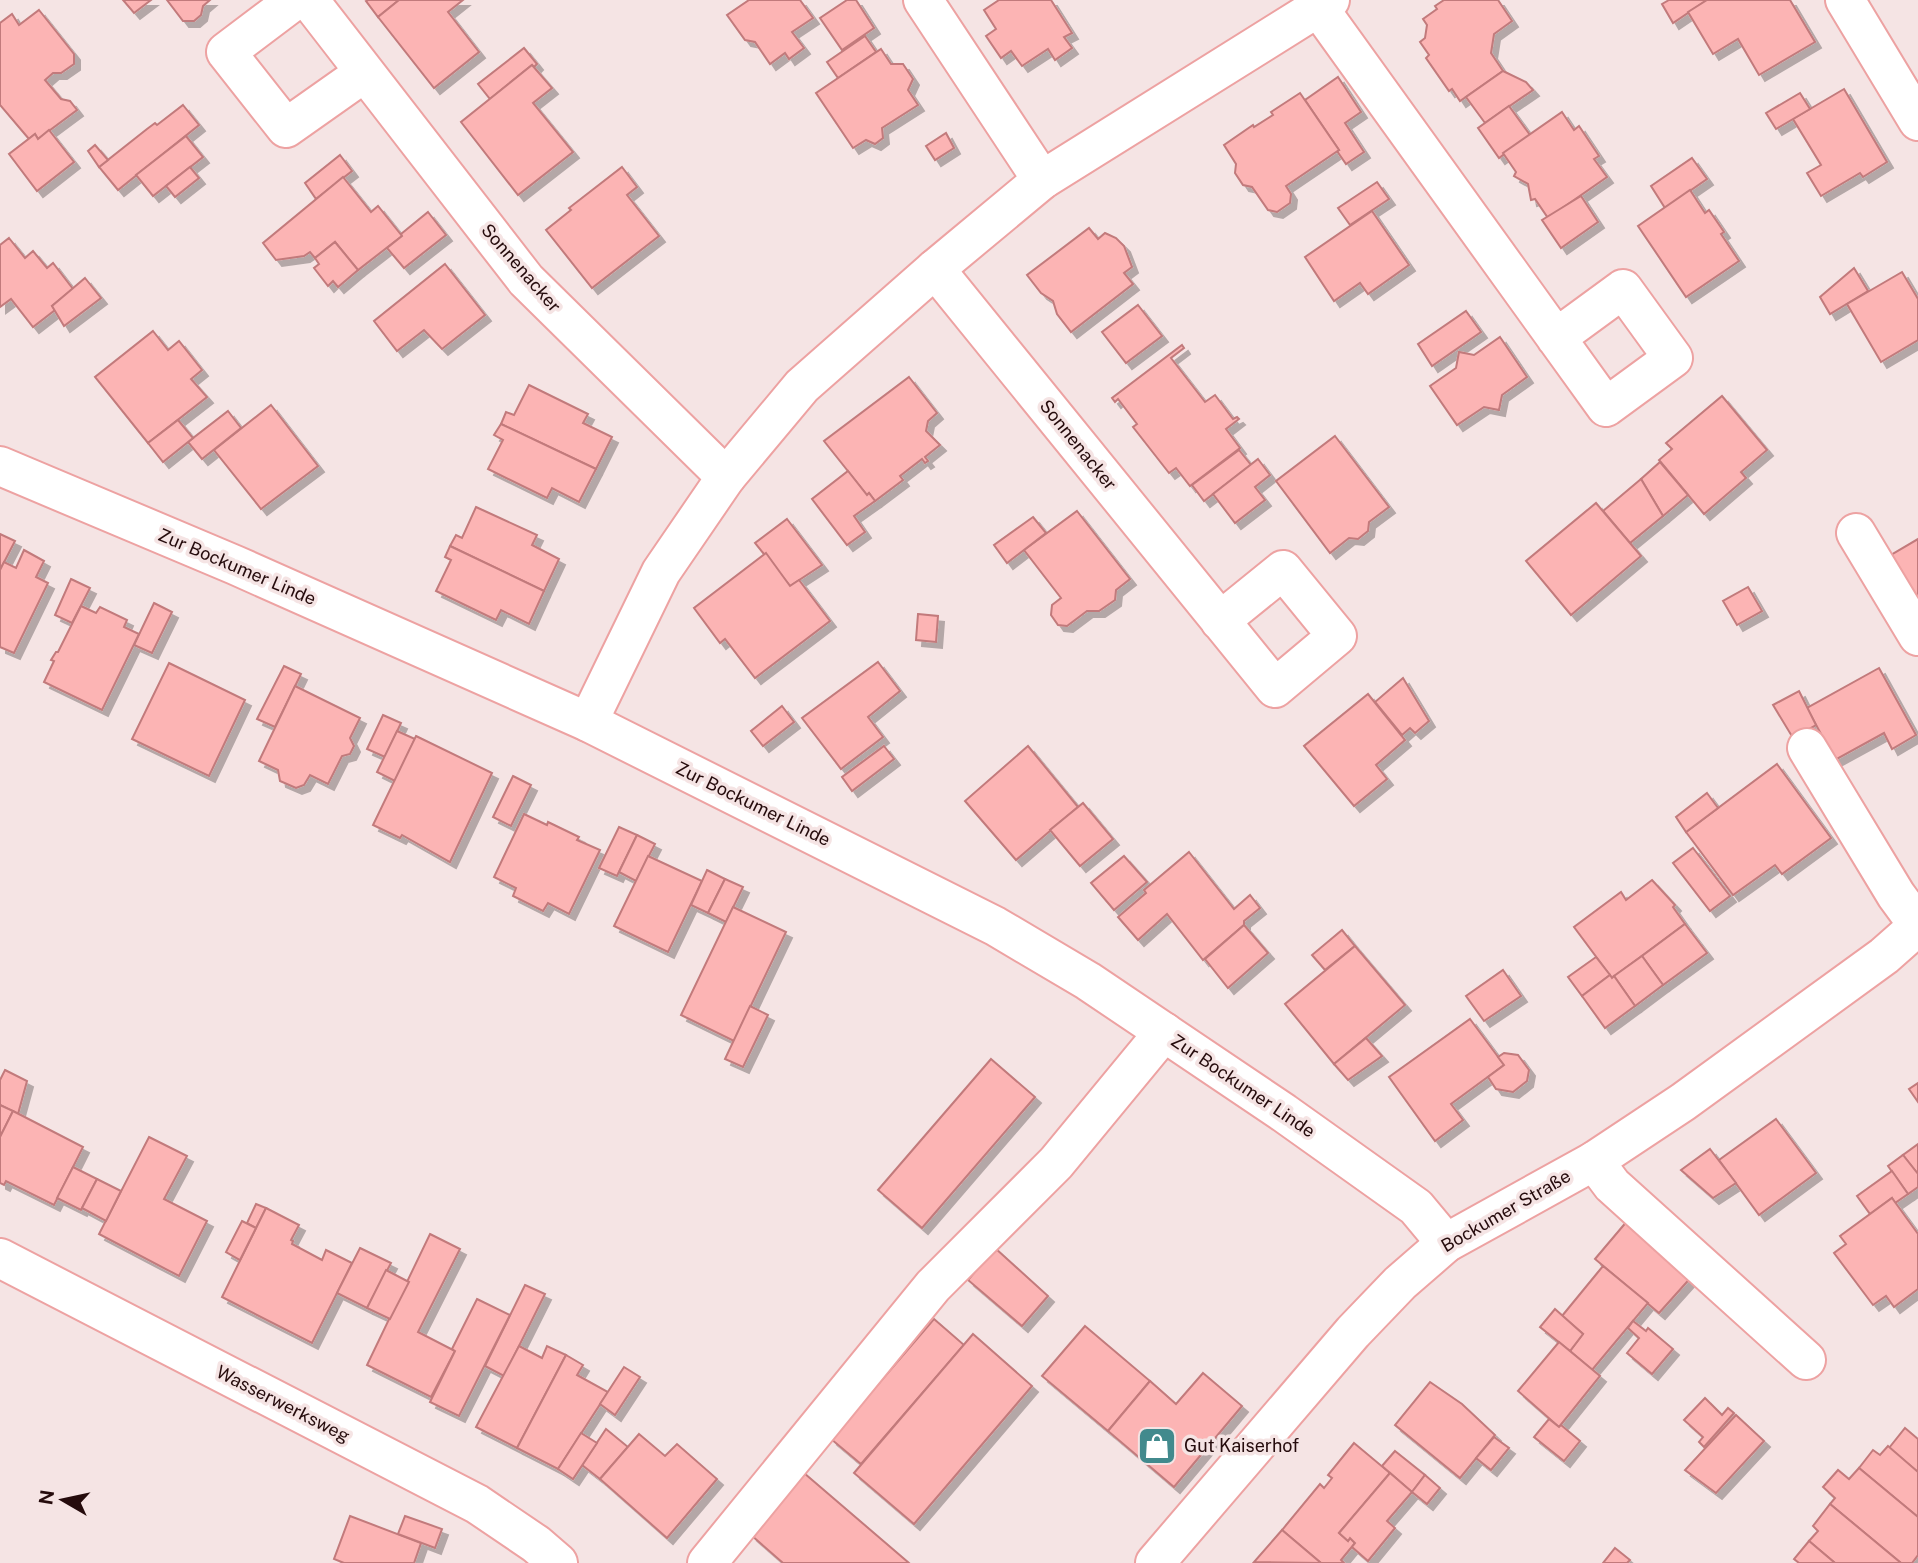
<svg xmlns="http://www.w3.org/2000/svg" width="1918" height="1563" font-family="'Public Sans',sans-serif">
	<defs>
		<filter id="shadow"><feDropShadow dx="6" dy="6" stdDeviation="0" flood-color="#0004"/></filter>
	</defs>
	<rect width="100%" height="100%" fill="#f5e4e4"/>
	<g fill="#fcb4b4" stroke="#c27a7b" stroke-width="2" filter="url(#shadow)">
		<polygon points="123,0 151,0 134,13"/>
		<polygon points="167,0 210,0 203,6 201,15 194,21 183,21"/>
		<polygon points="368,0 399,0 378,17 366,1"/>
		<polygon points="399,0 463,0 448,12 479,52 434,88 378,17"/>
		<polygon points="749,0 800,0 813,18 792,32 804,48 789,59 785,53 770,64 755,42 745,40 727,15"/>
		<polygon points="847,0 856,0 874,28 842,50 820,18"/>
		<polygon points="999,0 1051,0 1072,33 1064,37 1072,48 1055,60 1048,49 1022,66 1011,51 1001,58 986,36 996,29 984,10"/>
		<polygon points="1444,0 1498,0 1512,21 1494,34 1491,53 1503,71 1460,101 1452,89 1449,91 1426,58 1429,55 1420,42 1425,38 1427,25 1423,19 1437,9 1435,6"/>
		<polygon points="1669,0 1707,0 1673,23 1662,4"/>
		<polygon points="1707,0 1790,0 1815,42 1759,75 1738,39 1713,54 1688,12"/>
		<polygon points="39,10 74,54 74,64 61,73 53,73 45,80 61,99 70,101 77,110 38,139 35,134 29,139 0,105 0,23 12,14 19,25"/>
		<polygon points="865,36 876,52 838,78 827,62"/>
		<polygon points="524,48 537,64 534,67 532,65 490,99 478,84"/>
		<polygon points="881,49 891,64 903,64 913,79 908,90 918,105 882,128 883,138 875,144 866,140 853,148 816,93"/>
		<polygon points="532,65 552,88 533,103 573,152 518,195 461,122"/>
		<polygon points="1503,71 1526,82 1533,90 1485,123 1466,97"/>
		<polygon points="1338,77 1361,112 1345,123 1364,152 1346,164 1337,151 1339,150 1305,100"/>
		<polygon points="1844,89 1887,162 1863,177 1860,173 1821,196 1807,173 1821,165 1793,119"/>
		<polygon points="1300,93 1339,150 1286,186 1291,194 1290,203 1277,212 1268,210 1252,187 1243,185 1235,173 1236,164 1224,145 1253,125 1254,127 1273,115 1271,112"/>
		<polygon points="1800,93 1810,109 1776,129 1766,113"/>
		<polygon points="183,105 199,125 118,190 99,167 147,129 155,123 157,125"/>
		<polygon points="1509,106 1530,135 1499,158 1478,128"/>
		<polygon points="1562,112 1574,130 1579,126 1599,156 1594,159 1607,177 1548,218 1535,199 1531,200 1528,184 1514,176 1516,172 1503,153"/>
		<polygon points="49,130 74,162 37,191 9,154 35,134 38,139"/>
		<polygon points="946,133 954,148 935,160 926,146"/>
		<polygon points="186,136 203,157 153,196 136,175"/>
		<polygon points="95,145 108,160 99,167 88,151"/>
		<polygon points="340,155 352,171 316,199 305,183"/>
		<polygon points="1692,158 1707,179 1665,208 1651,186"/>
		<polygon points="190,167 199,178 175,197 166,186"/>
		<polygon points="622,167 637,187 627,195 659,236 592,288 546,230 571,210 569,208"/>
		<polygon points="343,177 371,212 378,206 402,236 358,270 335,242 315,258 310,252 304,256 276,260 263,243"/>
		<polygon points="1377,182 1389,199 1350,225 1338,208"/>
		<polygon points="1690,190 1705,213 1709,210 1724,232 1721,234 1739,261 1686,297 1638,226"/>
		<polygon points="1581,196 1598,222 1561,248 1542,220"/>
		<polygon points="1372,211 1409,265 1368,294 1360,283 1334,301 1305,257"/>
		<polygon points="428,212 446,235 404,268 387,248 402,236 401,234"/>
		<polygon points="1089,228 1098,239 1105,233 1116,238 1124,246 1132,267 1124,273 1133,284 1071,332 1057,314 1053,301 1041,293 1027,275"/>
		<polygon points="9,238 25,258 33,251 47,268 53,263 73,289 52,306 55,310 33,327 11,299 0,307 0,245"/>
		<polygon points="335,242 358,270 338,287 333,281 328,286 314,268 319,264 315,258"/>
		<polygon points="445,264 485,315 442,349 424,330 397,351 374,321"/>
		<polygon points="1854,268 1868,291 1830,314 1820,297"/>
		<polygon points="1902,272 1918,299 1918,340 1881,362 1847,304"/>
		<polygon points="85,278 101,298 64,326 52,306"/>
		<polygon points="1138,305 1162,336 1126,363 1102,332"/>
		<polygon points="1466,311 1481,332 1432,366 1418,344"/>
		<polygon points="153,331 168,350 179,341 202,370 191,379 207,397 148,443 95,377"/>
		<polygon points="1500,337 1527,377 1502,395 1499,410 1484,407 1457,425 1430,386 1456,368 1459,352 1474,355"/>
		<polygon points="1182,345 1184,348 1171,358 1205,402 1215,395 1233,419 1237,417 1239,419 1226,429 1240,448 1190,486 1176,468 1169,473 1133,427 1137,424 1118,399 1115,402 1112,398"/>
		<polygon points="909,377 937,413 928,421 926,431 940,445 925,457 928,461 925,463 922,459 900,476 903,480 875,501 869,493 867,495 824,441"/>
		<polygon points="529,385 588,414 583,423 612,437 596,469 501,424 506,412 514,415"/>
		<polygon points="1722,396 1767,450 1741,472 1746,478 1704,514 1659,460 1672,449 1666,443"/>
		<polygon points="271,405 318,466 261,509 214,450"/>
		<polygon points="228,411 241,428 202,459 188,442"/>
		<polygon points="178,420 193,438 163,462 148,443"/>
		<polygon points="501,424 596,469 579,502 552,488 547,498 488,469 503,440 494,435"/>
		<polygon points="1335,436 1389,507 1369,522 1368,531 1358,539 1349,538 1330,553 1276,481"/>
		<polygon points="1239,450 1251,465 1204,501 1192,485"/>
		<polygon points="1258,459 1270,475 1255,487 1265,500 1235,523 1213,494"/>
		<polygon points="1660,462 1688,495 1663,516 1641,479"/>
		<polygon points="848,471 867,495 869,493 875,501 854,516 865,532 847,545 812,499"/>
		<polygon points="1641,479 1663,516 1630,543 1603,511"/>
		<polygon points="1596,503 1641,556 1571,615 1526,561"/>
		<polygon points="476,507 537,535 532,545 559,559 544,591 450,546 456,535 462,538"/>
		<polygon points="1077,511 1130,579 1116,590 1115,600 1099,611 1087,611 1067,626 1058,625 1051,615 1052,605 1061,598 1024,550"/>
		<polygon points="1033,517 1046,533 1007,563 994,545"/>
		<polygon points="787,519 822,565 790,586 755,543"/>
		<polygon points="0,534 15,541 0,570"/>
		<polygon points="1918,539 1918,596 1913,599 1891,555"/>
		<polygon points="450,546 544,591 529,624 501,610 496,620 436,591 451,560 445,557"/>
		<polygon points="24,550 44,561 36,577 48,583 14,653 0,647 0,570 4,562 16,568"/>
		<polygon points="766,553 790,586 799,580 830,621 755,678 725,639 720,643 694,608"/>
		<polygon points="71,579 90,588 72,623 55,615"/>
		<polygon points="1748,587 1762,611 1737,625 1723,601"/>
		<polygon points="154,603 172,612 152,653 134,645"/>
		<polygon points="81,606 96,613 100,607 127,620 124,627 139,634 102,710 44,682 54,661 51,660 56,652 58,652"/>
		<polygon points="918,614 938,616 936,642 916,640"/>
		<polygon points="878,662 900,691 868,717 883,737 841,769 802,718"/>
		<polygon points="169,663 245,700 209,776 132,739"/>
		<polygon points="284,666 301,674 275,727 257,719"/>
		<polygon points="1879,668 1916,735 1892,749 1884,733 1835,760 1807,708"/>
		<polygon points="1403,678 1429,721 1415,733 1410,728 1402,735 1375,702"/>
		<polygon points="295,686 360,718 350,738 354,746 350,754 342,756 328,784 310,775 304,785 296,788 280,781 278,770 259,761"/>
		<polygon points="1799,691 1816,725 1793,738 1773,705"/>
		<polygon points="1368,694 1405,740 1376,765 1387,779 1354,806 1304,746"/>
		<polygon points="782,706 794,722 763,746 751,731"/>
		<polygon points="383,715 401,723 385,757 367,749"/>
		<polygon points="397,731 415,739 395,781 377,772"/>
		<polygon points="416,736 492,773 450,862 402,835 400,838 373,825"/>
		<polygon points="884,746 894,759 852,791 842,777"/>
		<polygon points="1028,746 1078,807 1016,860 965,801"/>
		<polygon points="1777,764 1831,838 1782,874 1775,865 1733,895 1686,832"/>
		<polygon points="513,776 531,785 511,826 493,817"/>
		<polygon points="1707,793 1718,808 1686,832 1676,817"/>
		<polygon points="1083,803 1113,839 1080,866 1050,830"/>
		<polygon points="524,814 547,825 548,822 579,837 577,840 600,850 569,914 548,903 543,911 513,896 516,888 494,877"/>
		<polygon points="619,827 637,835 617,876 599,868"/>
		<polygon points="637,835 655,844 636,881 619,872"/>
		<polygon points="1693,848 1730,896 1710,911 1673,863"/>
		<polygon points="1189,852 1234,909 1250,895 1260,908 1244,921 1244,925 1203,960 1167,914 1138,940 1118,917 1146,893 1144,890"/>
		<polygon points="648,856 702,881 668,952 614,926"/>
		<polygon points="1124,856 1147,882 1114,910 1091,883"/>
		<polygon points="707,870 725,879 708,913 691,905"/>
		<polygon points="725,879 743,887 726,922 708,913"/>
		<polygon points="1652,880 1675,905 1673,907 1685,924 1612,978 1574,927 1621,892 1626,900"/>
		<polygon points="733,907 786,932 734,1041 681,1015"/>
		<polygon points="1685,924 1707,953 1663,985 1642,956"/>
		<polygon points="1244,925 1268,953 1228,988 1205,959"/>
		<polygon points="1342,930 1355,946 1325,970 1312,955"/>
		<polygon points="1355,946 1405,1005 1334,1064 1285,1004"/>
		<polygon points="1642,956 1663,985 1635,1006 1614,976"/>
		<polygon points="1596,957 1610,975 1582,996 1568,977"/>
		<polygon points="1503,970 1521,996 1484,1021 1466,996"/>
		<polygon points="1610,975 1612,978 1614,976 1635,1006 1605,1028 1582,996"/>
		<polygon points="750,1006 768,1015 743,1067 725,1059"/>
		<polygon points="1470,1019 1504,1065 1451,1104 1463,1120 1435,1141 1389,1077"/>
		<polygon points="1366,1038 1382,1056 1348,1080 1334,1064"/>
		<polygon points="1504,1053 1518,1055 1529,1070 1527,1081 1513,1092 1496,1089 1488,1077 1504,1065 1498,1057"/>
		<polygon points="991,1059 1035,1097 922,1228 878,1190"/>
		<polygon points="5,1070 27,1081 18,1114 0,1105 0,1080"/>
		<polygon points="1918,1083 1918,1102 1909,1089"/>
		<polygon points="0,1105 13,1111 0,1137"/>
		<polygon points="13,1111 83,1147 54,1205 6,1181 4,1185 0,1183 0,1137"/>
		<polygon points="1776,1119 1816,1173 1759,1215 1719,1160"/>
		<polygon points="149,1137 187,1156 164,1199 207,1221 179,1276 99,1234"/>
		<polygon points="1918,1144 1918,1174 1903,1155"/>
		<polygon points="1710,1149 1736,1183 1713,1198 1681,1170"/>
		<polygon points="1903,1155 1918,1174 1918,1187 1908,1194 1888,1166"/>
		<polygon points="73,1167 97,1179 81,1210 57,1198"/>
		<polygon points="1892,1171 1908,1194 1895,1203 1892,1198 1870,1214 1857,1196"/>
		<polygon points="97,1179 121,1191 106,1221 82,1208"/>
		<polygon points="1892,1198 1918,1234 1918,1289 1894,1307 1886,1296 1873,1305 1834,1253 1846,1244 1840,1236"/>
		<polygon points="256,1204 266,1208 256,1228 247,1223"/>
		<polygon points="266,1208 299,1225 291,1240 293,1241 292,1244 322,1260 326,1250 352,1263 312,1343 222,1297"/>
		<polygon points="1628,1220 1694,1274 1659,1313 1595,1259"/>
		<polygon points="242,1221 256,1228 240,1260 226,1252"/>
		<polygon points="430,1234 460,1249 418,1332 455,1351 431,1397 367,1365"/>
		<polygon points="360,1248 391,1263 367,1308 337,1293"/>
		<polygon points="995,1248 1048,1296 1022,1326 968,1280"/>
		<polygon points="1603,1266 1648,1303 1592,1370 1570,1351 1583,1334 1562,1316"/>
		<polygon points="386,1270 409,1282 390,1319 367,1308"/>
		<polygon points="525,1285 545,1294 504,1376 485,1366"/>
		<polygon points="477,1299 510,1315 459,1416 430,1402 455,1351 452,1349"/>
		<polygon points="1555,1309 1583,1334 1570,1351 1540,1327"/>
		<polygon points="934,1319 964,1345 861,1464 831,1439"/>
		<polygon points="1633,1321 1646,1331 1648,1328 1673,1349 1652,1374 1627,1353 1639,1338 1628,1328"/>
		<polygon points="1085,1326 1150,1381 1108,1431 1042,1376"/>
		<polygon points="973,1334 1032,1386 914,1524 854,1473"/>
		<polygon points="1559,1342 1600,1376 1559,1427 1518,1391"/>
		<polygon points="519,1346 542,1358 547,1346 566,1355 517,1448 476,1427"/>
		<polygon points="566,1355 583,1365 577,1375 608,1392 558,1469 517,1448"/>
		<polygon points="624,1367 640,1377 615,1415 600,1404"/>
		<polygon points="1203,1373 1242,1406 1174,1487 1108,1431 1150,1381 1176,1404"/>
		<polygon points="1430,1382 1462,1404 1495,1435 1460,1478 1395,1425"/>
		<polygon points="1705,1398 1722,1415 1728,1408 1734,1413 1704,1447 1699,1442 1703,1437 1684,1420"/>
		<polygon points="1736,1415 1764,1441 1716,1493 1685,1470"/>
		<polygon points="1549,1419 1559,1427 1561,1425 1580,1441 1564,1461 1534,1437"/>
		<polygon points="1905,1428 1918,1439 1918,1472 1889,1448"/>
		<polygon points="606,1429 628,1447 600,1479 582,1465"/>
		<polygon points="581,1433 597,1443 573,1479 558,1469"/>
		<polygon points="639,1434 665,1456 677,1444 717,1479 667,1538 600,1479"/>
		<polygon points="1494,1437 1509,1448 1491,1470 1476,1458"/>
		<polygon points="1354,1443 1390,1473 1339,1533 1348,1541 1350,1538 1355,1543 1341,1560 1344,1563 1321,1563 1282,1530 1320,1484 1324,1488 1332,1478 1328,1475"/>
		<polygon points="1888,1446 1918,1472 1918,1517 1859,1468 1873,1450 1880,1455"/>
		<polygon points="1395,1451 1425,1475 1412,1492 1382,1466"/>
		<polygon points="1859,1468 1918,1517 1918,1555 1912,1563 1901,1563 1830,1504 1835,1498 1823,1487 1838,1470 1849,1479"/>
		<polygon points="804,1473 909,1563 783,1563 751,1535"/>
		<polygon points="1390,1473 1412,1492 1387,1521 1395,1528 1368,1561 1352,1547 1355,1543 1350,1538 1348,1541 1339,1533"/>
		<polygon points="1425,1475 1440,1488 1427,1504 1412,1492"/>
		<polygon points="1830,1504 1901,1563 1835,1563 1809,1541 1818,1531 1813,1526"/>
		<polygon points="350,1516 421,1543 414,1563 344,1563 334,1559"/>
		<polygon points="405,1516 442,1529 435,1548 398,1534"/>
		<polygon points="1282,1530 1321,1563 1254,1562"/>
		<polygon points="1809,1541 1835,1563 1799,1563 1794,1559"/>
		<polygon points="1615,1548 1630,1560 1627,1563 1603,1563"/>
	</g>
	<g fill="none" stroke-linecap="round" stroke-linejoin="round">
		<g stroke="#eda2a2" stroke-width="42">
			<g id="minor">
				<polyline points="295,0 226,52 286,128 364,73"/>
				<polyline points="309,0 526,280 726,477"/>
				<polyline points="923,0 1042,180"/>
				<polyline points="1845,0 1918,121"/>
				<polyline points="1318,7 1606,407 1673,358 1623,289 1556,338"/>
				<polyline points="935,269 1275,688 1337,636 1283,570 1220,621"/>
				<polyline points="0,466 235,565 588,722 995,926 1088,981 1284,1113 1416,1207 1446,1243"/>
				<polyline points="1856,533 1918,636"/>
				<polyline points="588,722 661,572 726,477 802,386 935,269 1042,180 1330,0"/>
				<polyline points="1807,748 1896,895 1918,925"/>
				<polyline points="1594,1161 1612,1185 1806,1360"/>
				<polyline points="0,1258 477,1504 536,1544 558,1563"/>
				<polyline points="707,1563 933,1286 1056,1163 1164,1032"/>
				<polyline points="1155,1563 1353,1332 1400,1283 1446,1243 1594,1161 1683,1102 1884,956 1918,926"/>
			</g>
		</g>
		<use href="#minor" stroke="#fff" stroke-width="38"/>
	</g>
	<defs>
		<g id="shop-square" transform="scale(2.0125)"><rect x="-9" y="-9" width="18" height="18" rx="4" fill="#428a8d" stroke="#f5e4e4"/><path d="M-5-2.5h2.3a2.7 3.5 0 0 1 5.4 0H5L5.5 6h-11ZM-1.5-2.5h3a1.5 2.3 0 0 0-3 0Z" fill="#fff"/></g>
	</defs>
	<g fill-rule="evenodd">
		<use href="#shop-square" x="1157" y="1446"/>
	</g>
	<g text-anchor="middle" stroke-width="7" stroke-linejoin="round" paint-order="stroke">
		<g font-size="18" fill="#250b0c" stroke="#f5e4e4">
			<text transform="translate(521 268) rotate(49)" y="6">Sonnenacker</text>
			<text transform="translate(1078 445) rotate(51)" y="6">Sonnenacker</text>
			<text transform="translate(237 567) rotate(23)" y="6">Zur Bockumer Linde</text>
			<text transform="translate(753 804) rotate(26)" y="6">Zur Bockumer Linde</text>
			<text transform="translate(1243 1086) rotate(34)" y="6">Zur Bockumer Linde</text>
			<text transform="translate(1506 1211) rotate(-30)" y="6">Bockumer Straße</text>
			<text transform="translate(283 1404) rotate(27)" y="6">Wasserwerksweg</text>
		</g>
		<g font-size="18" fill="#250b0c" stroke="#f5e4e4" text-anchor="start">
			<text x="1184" y="1452">Gut Kaiserhof</text>
		</g>
	</g>
	<g transform="translate(63 1500) rotate(279)" stroke="#f5e4e4" stroke-width="5" paint-order="stroke">
	<path d="M0-5L12 26L0 18L-12 26Z" fill="#250b0c"/>
	<text y="-10" font-size="19" font-weight="bold" text-anchor="middle" fill="#250b0c">N</text>
	</g>
</svg>
